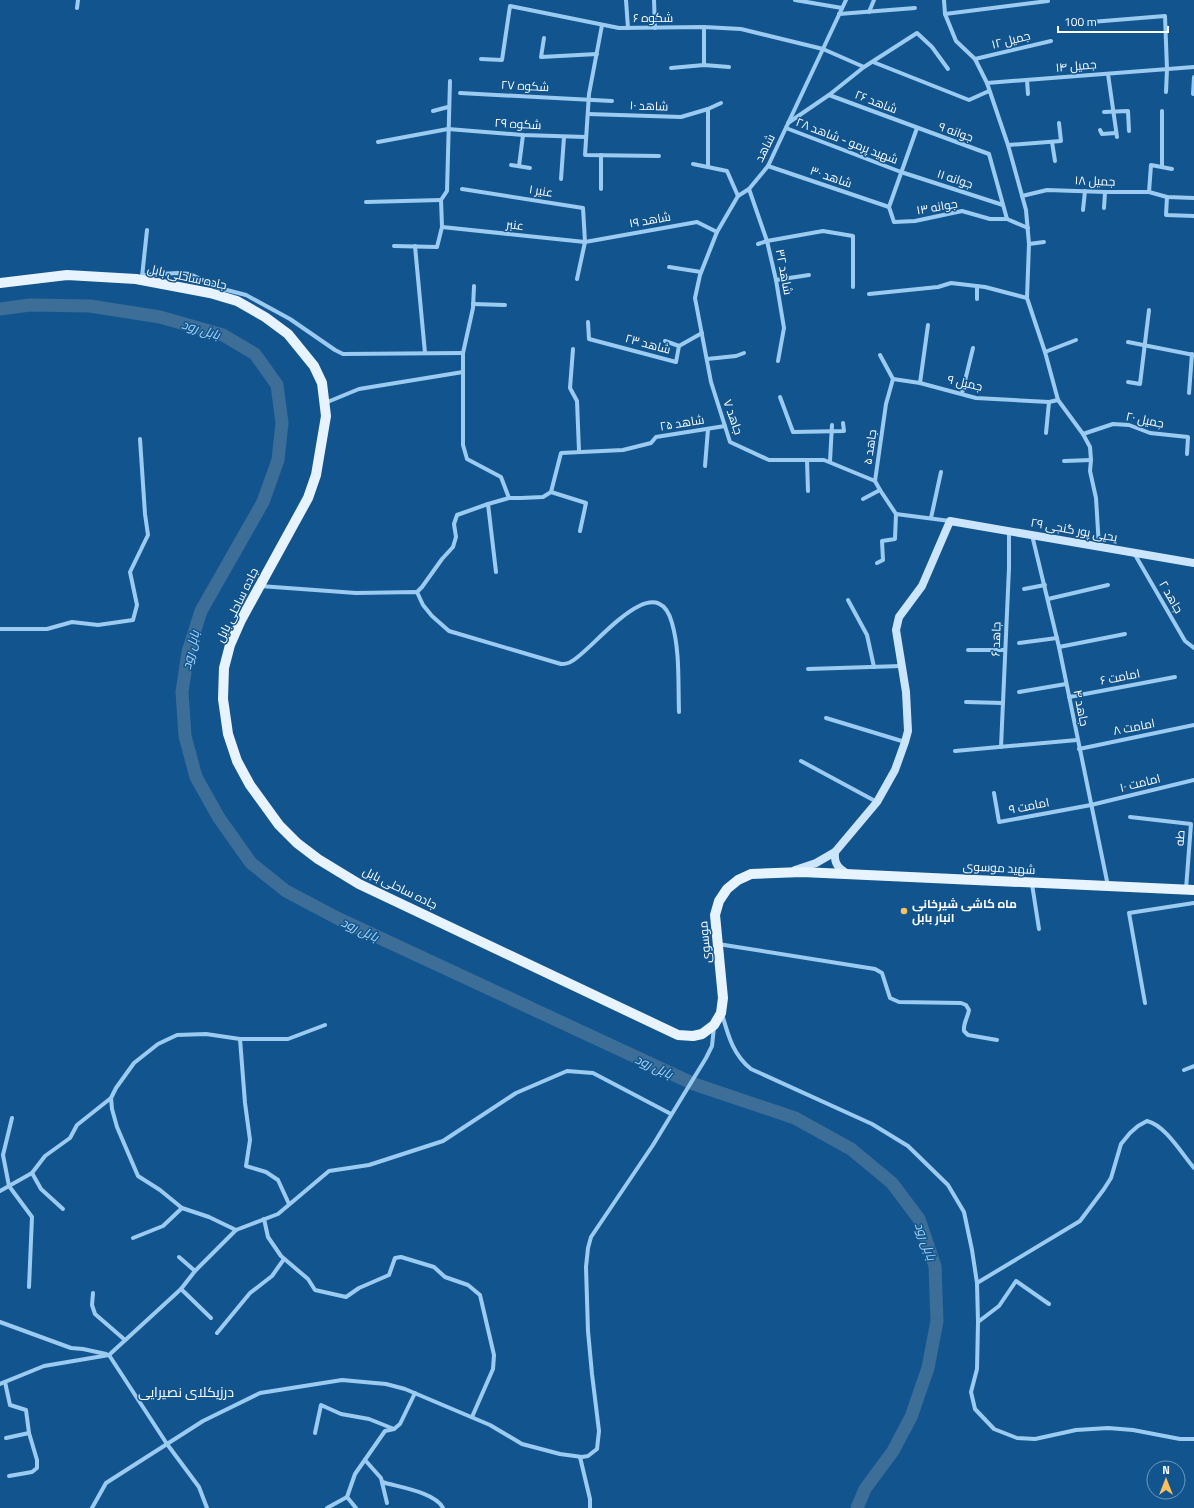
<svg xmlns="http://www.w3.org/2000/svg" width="1194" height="1508" font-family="'Titillium Web',Cairo,sans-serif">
	<rect width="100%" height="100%" fill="#12558e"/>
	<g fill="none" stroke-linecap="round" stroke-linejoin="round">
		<polyline stroke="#3d6e98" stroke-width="13" points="0,309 30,305 90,306 160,317 223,335 255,354 277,385 282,423 278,460 263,502 201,611 188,652 182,692 185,736 196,777 219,818 251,863 286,891 337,918 694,1084 795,1118 851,1149 892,1183 919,1219 935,1266 937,1321 928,1368 911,1417 893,1451 865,1489 857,1508"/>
		<g stroke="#9ccbf1" stroke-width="4">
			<polyline points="626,0 628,28"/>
			<polyline points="654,0 655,28"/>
			<polyline points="795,0 842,8"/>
			<polyline points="846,0 768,166 749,189 738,196 717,232 700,275 695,298 711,382 730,442 769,460 824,460 875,481"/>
			<polyline points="944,0 945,14 956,41 975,59 987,83 1008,145 1026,210 1029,244 1027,298 1045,352 1058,400 1083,434 1090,447 1091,460 1090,471 1096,498 1099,547"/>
			<polyline points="77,8 78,0"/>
			<polyline points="869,12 874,0"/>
			<polyline points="839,14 915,8"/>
			<polyline points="945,14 1048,1"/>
			<polyline points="1091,22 1165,16 1167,69 1166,92"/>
			<polyline points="602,25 589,94 585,155 659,156"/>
			<polyline points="544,38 541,57 597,54"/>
			<polyline points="481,59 502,60 510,6 619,28 704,27 741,29 823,49 864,67"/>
			<polyline points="975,59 1051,41"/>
			<polyline points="873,62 969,100 989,91"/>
			<polyline points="704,65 704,27"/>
			<polyline points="671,68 704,65 729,67"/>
			<polyline points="1108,74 1117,137"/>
			<polyline points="1027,80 1028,94"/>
			<polyline points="987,83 1194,67"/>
			<polyline points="460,93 612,101"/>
			<polyline points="1193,94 1194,77"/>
			<polyline points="829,95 989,154 1007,219"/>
			<polyline points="433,111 448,107"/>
			<polyline points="1104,112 1128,111 1129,131"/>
			<polyline points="588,114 681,117 708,109 721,103"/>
			<polyline points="788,123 829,95 864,67 917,33 932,47 948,69"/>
			<polyline points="786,128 901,172 1003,205"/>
			<polyline points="917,128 889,207 894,222 915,221 962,211 990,219 1007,219 1028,228"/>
			<polyline points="1100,130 1102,134 1116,133"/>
			<polyline points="378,142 448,129 523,135 586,137"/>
			<polyline points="1052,142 1055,161"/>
			<polyline points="1008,145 1061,141 1059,123"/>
			<polyline points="601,155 601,189"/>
			<polyline points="693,164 727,171 738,196"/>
			<polyline points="511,165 530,168"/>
			<polyline points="519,166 523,135"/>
			<polyline points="708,166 708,109"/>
			<polyline points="768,166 889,207"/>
			<polyline points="1162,167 1162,111"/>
			<polyline points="561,179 564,137"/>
			<polyline points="462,189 583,208 585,242 577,279"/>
			<polyline points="749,189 767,241 776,280 784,328 778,361"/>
			<polyline points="1149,192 1151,165 1172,169"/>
			<polyline points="1022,196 1047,190 1105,192 1149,192 1167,197 1194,198"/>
			<polyline points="1167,197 1166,215 1194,216"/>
			<polyline points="366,202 441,200"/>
			<polyline points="1104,208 1105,192"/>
			<polyline points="1083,210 1085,191"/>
			<polyline points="442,227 585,242 697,222 717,232"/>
			<polyline points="758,244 767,241 823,231 853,236 853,287"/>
			<polyline points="1029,244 1044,242"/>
			<polyline points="394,246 437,247 442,227 441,200 447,191 450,81"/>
			<polyline points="415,246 425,353"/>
			<polyline points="669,267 701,272"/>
			<polyline points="142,275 178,273 190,274 219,288 246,295 290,319 335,350 343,354 463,353"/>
			<polyline points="142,277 147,230"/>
			<polyline points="776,280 809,275"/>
			<polyline points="474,286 473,308 463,353 463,445 467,459 501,477 509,498"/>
			<polyline points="977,286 977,299"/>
			<polyline points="869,294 938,287 951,283 985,287 1027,298"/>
			<polyline points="473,304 505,305"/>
			<polyline points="588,322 589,339 676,362 679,346 702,333"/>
			<polyline points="665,341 679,346"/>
			<polyline points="1128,342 1194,355"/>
			<polyline points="573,349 570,388 577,401 579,451"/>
			<polyline points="1045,352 1076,340"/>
			<polyline points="880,355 893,379"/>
			<polyline points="707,359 736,356 744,353"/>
			<polyline points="893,379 920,383 976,398 1049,402 1058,400"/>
			<polyline points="893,379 886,404 875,481 880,490 896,514"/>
			<polyline points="1128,382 1140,384 1149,310"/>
			<polyline points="920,383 928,325"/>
			<polyline points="962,393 973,348"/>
			<polyline points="1189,393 1192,354"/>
			<polyline points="780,397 793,432 844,431 843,423"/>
			<polyline points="325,403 359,389 463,372"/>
			<polyline points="1046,433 1049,402"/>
			<polyline points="1083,434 1113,424 1129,425 1150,433 1188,437 1187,454"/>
			<polyline points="807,460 808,491"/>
			<polyline points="830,461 832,425"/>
			<polyline points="1064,461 1091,460"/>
			<polyline points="705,466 708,429"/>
			<polyline points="551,492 586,503 580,531"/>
			<polyline points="863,499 880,490"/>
			<polyline points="488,504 496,572"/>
			<polyline points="896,514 950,521"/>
			<polyline points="931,518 941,472"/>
			<polyline points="1032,535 1059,647 1108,886"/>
			<polyline points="1134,553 1185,641 1194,648"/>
			<polyline points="877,563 883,560 882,541 895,539 896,514"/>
			<path d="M260,586L356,593L417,592L423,605L432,616L449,631L561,664C565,664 568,664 572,661C594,649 656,564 672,623C680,651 678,682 679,712"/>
			<polyline points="1024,589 1045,585"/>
			<polyline points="417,592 422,587 442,559 453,547 456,537 454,524 457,515 488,504 509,498 521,498 543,497 551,492 561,453 623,450 651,443 656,437 725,426"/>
			<polyline points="1048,599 1108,585"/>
			<polyline points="848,600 867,635 874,667"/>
			<polyline points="0,629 47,629 72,622 98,625 133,620 137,605 130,572 148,535 145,514 140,439"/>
			<polyline points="1019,643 1057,638"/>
			<polyline points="1059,647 1125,634"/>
			<polyline points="968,650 1005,650"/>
			<polyline points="808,669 901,666"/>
			<polyline points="1019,692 1066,684"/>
			<polyline points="1069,697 1175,677"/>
			<polyline points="966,702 1003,703"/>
			<polyline points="826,718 905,742"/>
			<polyline points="1001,747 1009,568 1009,531"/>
			<polyline points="1079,749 1194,725"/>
			<polyline points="955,751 1077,740"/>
			<polyline points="801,761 877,802"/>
			<polyline points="994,793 999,822 1091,805 1194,780"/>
			<polyline points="1130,817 1191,824 1186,889"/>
			<polyline points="1032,884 1039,929"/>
			<path d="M718,944L875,969L882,973L890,998L899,1002L961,1003L966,1005L969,1010C968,1017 963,1023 964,1031L968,1035L997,1040"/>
			<polyline points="1145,1003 1129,913 1194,903"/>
			<path d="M722,1014C728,1035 733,1055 751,1069L872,1124L908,1146L948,1185L964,1212L972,1250L977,1283L978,1322"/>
			<polyline points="240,1039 245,1103 250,1140 246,1166 266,1172 278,1180 289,1204"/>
			<polyline points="1184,1070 1194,1066"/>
			<polyline points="12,1118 3,1155 9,1186 32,1217 29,1287"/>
			<polyline points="32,1173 41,1189 63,1209"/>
			<polyline points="0,1191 32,1173 45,1156 70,1138 77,1125 111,1098"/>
			<polyline points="264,1219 268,1237 281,1256 308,1279 315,1290 346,1297 359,1288 389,1275 395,1258 401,1257 434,1267 445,1277 468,1285 480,1295 494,1355 493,1369 472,1417"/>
			<polyline points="236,1230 209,1217 182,1208 160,1190 138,1176 117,1127 112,1109 111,1098 116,1088 134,1063 158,1044 177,1035 206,1034 240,1039 288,1039 325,1025"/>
			<polyline points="133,1238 163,1226 182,1208"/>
			<polyline points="179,1257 195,1271"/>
			<path d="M977,1283L1080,1221L1104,1189L1111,1178L1121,1144L1130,1133L1138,1126L1147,1121C1165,1125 1182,1154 1194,1168"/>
			<polyline points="181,1289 211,1318"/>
			<polyline points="93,1293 92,1305 95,1314 125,1340"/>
			<polyline points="1049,1304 1016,1281 999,1306 978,1322 977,1369 971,1392 975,1409 994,1429 1017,1438 1035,1439 1076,1430 1108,1428 1133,1430 1180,1439 1194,1439"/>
			<polyline points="0,1322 71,1348 83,1349 106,1354"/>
			<polyline points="217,1333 250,1293 272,1276 284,1259"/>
			<polyline points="109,1355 167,1444 199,1487 207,1508"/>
			<polyline points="5,1382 10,1405 26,1410 29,1433 37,1460 37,1468 32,1472 9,1476"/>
			<polyline points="0,1384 44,1366 109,1355 181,1289 195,1271 236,1230 278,1214 329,1171 369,1165 443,1141 516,1093 567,1071 593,1073 671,1114"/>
			<polyline points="315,1433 321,1405 341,1414 369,1419 394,1429"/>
			<polyline points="6,1438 29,1433"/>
			<polyline points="580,1457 590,1499 590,1508"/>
			<polyline points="365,1460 381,1478 387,1503"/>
			<path d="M382,1482C398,1487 435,1492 443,1508"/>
			<polyline points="347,1497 356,1508"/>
			<polyline points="92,1508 106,1483 203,1421 260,1393 342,1380 386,1384 405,1389 490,1425 522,1444 560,1454 582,1457 588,1456 597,1449 599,1431 592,1374 588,1331 586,1267 588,1248 591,1237 653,1145 706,1058 712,1046 714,1027"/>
			<polyline points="327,1508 347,1497 355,1474 385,1431 394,1429 400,1424 415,1393"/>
		</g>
		<g stroke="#cbe5fc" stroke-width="8">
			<polyline points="835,852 877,802 895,770 905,742 908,731 906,692 896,630 899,617 922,586 950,521 1194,563"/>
			<path d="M795,870L816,863L835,852C834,864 838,868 848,874"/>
		</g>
		<polyline stroke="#e7f3ff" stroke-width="10" points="0,283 67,275 136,279 210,293 237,301 265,317 288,334 314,366 322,383 326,416 316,475 308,498 241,620 230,645 224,668 223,699 228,734 237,761 250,785 279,825 297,843 318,859 359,884 678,1035 693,1036 702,1034 714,1025 721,1013 723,998 715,915 719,901 727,889 738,880 751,874 802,872 1194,890"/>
	</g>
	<circle fill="#ffc05d" stroke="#12558e" stroke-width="1.5" cx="904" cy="911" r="4"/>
	<g text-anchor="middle" stroke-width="3" stroke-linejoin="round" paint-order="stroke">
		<g font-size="12" fill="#fff" stroke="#12558e">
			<text x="653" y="22">شکوه ۶</text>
			<text transform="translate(1011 40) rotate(-14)" y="4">جمیل ۱۲</text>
			<text transform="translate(1076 66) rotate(-5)" y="4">جمیل ۱۴</text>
			<text transform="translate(525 86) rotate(3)" y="4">شکوه ۲۷</text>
			<text transform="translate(876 102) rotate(21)" y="4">شاهد ۲۶</text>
			<text transform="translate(649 106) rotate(2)" y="4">شاهد ۱۰</text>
			<text transform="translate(518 124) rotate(3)" y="4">شکوه ۲۹</text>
			<text transform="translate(956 132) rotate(20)" y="4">جوانه ۹</text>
			<text transform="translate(847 141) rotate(21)" y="4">شهید پرمو - شاهد ۲۸</text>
			<text transform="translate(765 148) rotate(-63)" y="4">شاهد</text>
			<text transform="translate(831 177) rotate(19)" y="4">شاهد ۳۰</text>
			<text transform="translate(955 179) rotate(18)" y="4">جوانه ۱۱</text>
			<text transform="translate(1095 181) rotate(2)" y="4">جمیل ۱۸</text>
			<text transform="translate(541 191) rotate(9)" y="4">عنیر ۱</text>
			<text transform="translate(937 207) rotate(-10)" y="4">جوانه ۱۳</text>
			<text transform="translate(650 220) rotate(-10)" y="4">شاهد ۱۹</text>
			<text transform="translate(515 225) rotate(6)" y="4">عنبر</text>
			<text transform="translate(784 272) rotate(79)" y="4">شاهد ۳۲</text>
			<text transform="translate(187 277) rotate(12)" y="4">جاده ساحلی بابل</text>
			<text transform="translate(648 344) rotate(15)" y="4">شاهد ۲۳</text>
			<text transform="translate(965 383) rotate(13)" y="4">جمیل ۹</text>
			<text transform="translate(733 417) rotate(71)" y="4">جاهد ۷</text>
			<text transform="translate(1145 420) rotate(12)" y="4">جمیل ۲۰</text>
			<text transform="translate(682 423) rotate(-9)" y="4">شاهد ۲۵</text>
			<text transform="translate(870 447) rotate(-82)" y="4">جاهد ۵</text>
			<text transform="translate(1074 530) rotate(10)" y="4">یحیی پور گنجی ۲۹</text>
			<text transform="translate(1171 597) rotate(60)" y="4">جاهد ۲</text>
			<text transform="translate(237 605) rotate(-64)" y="4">جاده ساحلی بابل</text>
			<text transform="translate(996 639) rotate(-88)" y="4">جاهد ۶</text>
			<text transform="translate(1120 677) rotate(-11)" y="4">امامت ۶</text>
			<text transform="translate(1081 708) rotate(79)" y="4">جاهد ۴</text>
			<text transform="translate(1134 727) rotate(-11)" y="4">امامت ۸</text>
			<text transform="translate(1140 783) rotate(-14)" y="4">امامت ۱۰</text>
			<text transform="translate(1029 806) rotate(-11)" y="4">امامت ۹</text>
			<text transform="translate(1180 838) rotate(-86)" y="4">طه</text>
			<text transform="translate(999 868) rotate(3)" y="4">شهید موسوی</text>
			<text transform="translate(400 888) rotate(26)" y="4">جاده ساحلی بابل</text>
			<text transform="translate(705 942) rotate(-95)" y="4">موسوی</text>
		</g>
		<g font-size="12" font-weight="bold" fill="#fff" stroke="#12558e" text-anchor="start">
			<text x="912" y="908">ماه کاشی شیرخانی<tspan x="912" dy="14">انبار بابل</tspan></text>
		</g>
		<g font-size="13" font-style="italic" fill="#a8d5f9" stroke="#12558e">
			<text transform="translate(201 329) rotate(17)" y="5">بابل رود</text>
			<text transform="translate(190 650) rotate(-77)" y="5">بابل رود</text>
			<text transform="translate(360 929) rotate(25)" y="5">بابل رود</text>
			<text transform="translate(654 1066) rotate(25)" y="5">بابل رود</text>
			<text transform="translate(926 1241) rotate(70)" y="5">بابل رود</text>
		</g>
		<g font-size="14" fill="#fff" stroke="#12558e">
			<text x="186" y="1397">درزیکلای نصیرایی</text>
		</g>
	</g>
	<g transform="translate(1166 1480)"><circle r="19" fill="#12558e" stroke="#7199bb"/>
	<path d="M0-3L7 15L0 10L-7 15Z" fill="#ffc05d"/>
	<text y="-6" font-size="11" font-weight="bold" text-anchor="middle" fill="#ffffff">N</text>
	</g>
	<path d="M1058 26v6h110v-6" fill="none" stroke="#ffffff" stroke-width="2"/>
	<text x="1064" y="26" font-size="12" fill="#ffffff" stroke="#12558e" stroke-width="3" paint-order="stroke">100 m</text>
</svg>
